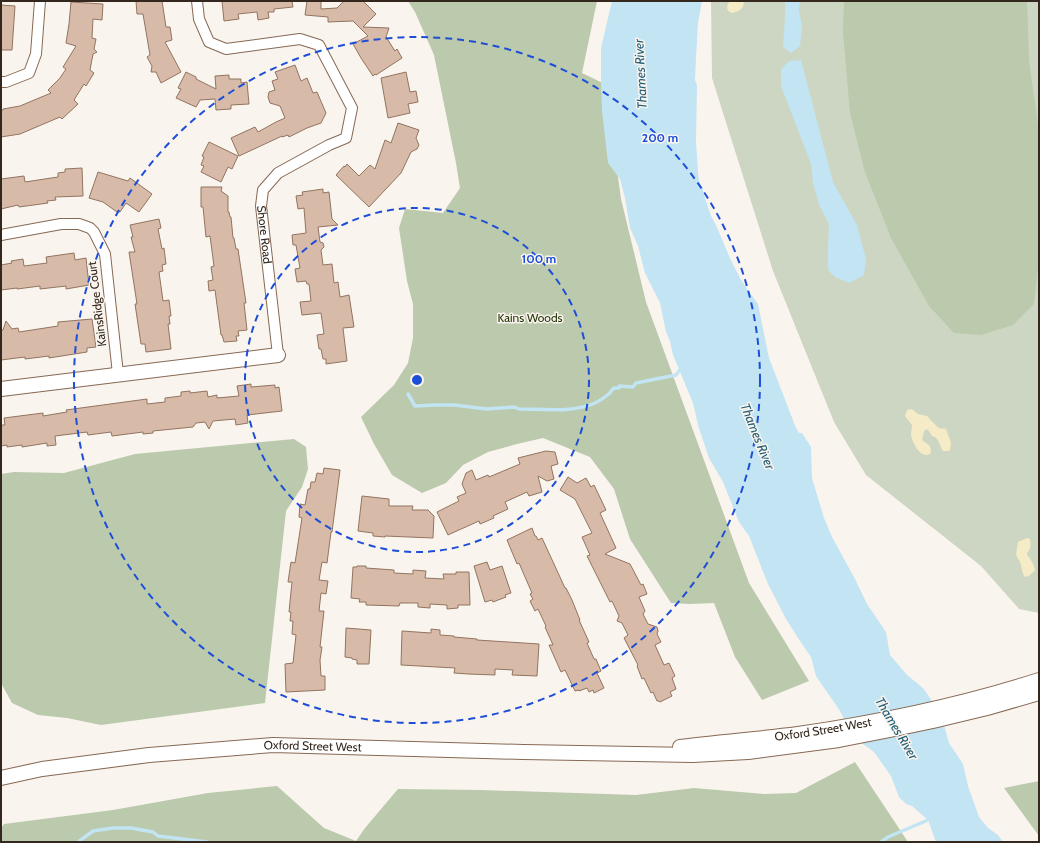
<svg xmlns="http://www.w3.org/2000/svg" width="1040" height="843" font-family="Cabin,sans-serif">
	<rect width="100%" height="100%" fill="#faf4ef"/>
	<polygon fill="#cdd6c2" points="711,1 1039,1 1039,613 1019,609 981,566 866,475 834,422 773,271 712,78"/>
	<g fill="#bbc9ac">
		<polygon points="408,1 597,1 582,73 609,86 608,103 621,199 646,302 749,583 809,681 762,700 735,657 714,603 690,604 671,603 630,539 614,489 590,457 543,438 517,444 488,452 463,465 446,483 422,493 392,475 374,444 361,417 394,385 408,363 413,338 413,304 407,281 399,228 405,209 443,213 460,188 456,163 434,55 415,12"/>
		<polygon points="844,1 1027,1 1029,60 1038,125 1039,142 1039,259 1034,304 1013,325 981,335 954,333 929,306 891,238 865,172 850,113 843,32"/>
		<polygon points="294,439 306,447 308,469 302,487 286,511 265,703 101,725 67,718 38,715 12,703 1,683 1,474 14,472 64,473 135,454"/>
		<polygon points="855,762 908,842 1,842 1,828 4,824 113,810 208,793 277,786 324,828 356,841 365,828 398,789 481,790 636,795 694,788 764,794 796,793"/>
		<polygon points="1039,781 1039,836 1004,788"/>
	</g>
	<g fill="#f5ebc6">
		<path d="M730,1H744C744,9 739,11 732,13C726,11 726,6 730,1Z"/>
		<path d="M911,409L913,410L918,414L927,416C929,418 936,426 939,428C941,429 944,428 946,429C948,436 954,444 949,451H943C939,446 940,438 932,436L929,431L927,429L924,431L922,440L930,446L931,451L930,454C920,459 913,443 911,435C911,432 912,428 912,425L905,416L907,410Z"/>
		<path d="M1027,538L1030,539C1031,545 1031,548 1027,553V555C1031,559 1034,565 1035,570L1029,576L1025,577L1023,574L1020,562L1016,555L1018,542Z"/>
	</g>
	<g fill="#c2e4f3">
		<polygon points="612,1 702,1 698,23 696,58 695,80 697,85 696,142 698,171 699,181 703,188 703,192 711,216 716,225 729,256 741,280 758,304 769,358 796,428 799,433 802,433 811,447 812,478 824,518 832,537 855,579 867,604 886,632 890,655 907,675 923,688 941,714 943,722 949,743 963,764 968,786 979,817 988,828 998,835 1003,842 936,842 928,820 912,806 906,804 899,797 891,776 874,752 852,736 840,711 816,676 811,657 800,641 786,619 768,584 749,536 739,522 723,482 709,458 698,425 693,403 673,355 670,341 666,332 660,303 645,273 638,246 630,228 625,198 620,179 608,163 602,111 601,84 601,48"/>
		<polygon points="785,1 800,1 799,10 802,27 800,46 791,53 783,47 785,17"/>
		<polygon points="801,60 833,182 857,225 866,259 864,275 849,283 835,277 828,270 828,246 829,224 819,205 813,183 811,164 781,86 781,69 789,61"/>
	</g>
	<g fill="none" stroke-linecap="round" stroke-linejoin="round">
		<g stroke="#c2e4f3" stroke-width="3.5">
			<path d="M408,394L415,406L435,405H454L487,409L514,407L519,409C542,409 573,413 595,403C600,401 605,397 610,393L611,391L614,388H619V386L633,387L636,383L676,375L682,367"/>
			<polyline points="78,842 93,831 113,828 131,828 153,832 158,836 207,842"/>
			<polyline points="881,842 888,837 928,820 932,817"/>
		</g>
	</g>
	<g fill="#d7bba8" stroke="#92745f">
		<polygon points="136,1 162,1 166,27 170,27 172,40 165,42 181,72 161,83 156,72 151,72 152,66 147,57 150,55 143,14 137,14"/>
		<polygon points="222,1 292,1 293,7 274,9 274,12 268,12 269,18 258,20 257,12 238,14 239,19 224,21"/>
		<polygon points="307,1 321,1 321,9 337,8 344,1 363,1 376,14 363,27 389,28 386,37 395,51 397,49 402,58 376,75 375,74 373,76 361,58 353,44 368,36 353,21 328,22 328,17 305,15"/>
		<polygon points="71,2 103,4 102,20 93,19 92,38 96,39 94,49 97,52 93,54 90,70 94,73 86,86 84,84 74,100 78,104 62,119 60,117 20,134 1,137 1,111 3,110 3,109 20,106 51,93 48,90 60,78 66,69 63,67 76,46 66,43 69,24"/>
		<polygon points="1,5 15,6 12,50 1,50"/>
		<polygon points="295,65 301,81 307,78 313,93 317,92 326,113 321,123 307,128 289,137 288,135 282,137 282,136 239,156 231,138 255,127 258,132 276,122 285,118 280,106 270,103 268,97 269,92 275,90 272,81 278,79 275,72"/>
		<polygon points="186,72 196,77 196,79 216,89 215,76 229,75 229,79 241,79 241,83 247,82 249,104 231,105 231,109 216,110 215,99 200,100 196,107 176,98 181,89 178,88"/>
		<polygon points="406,72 410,92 416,91 418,102 408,104 410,113 388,118 381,78"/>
		<polygon points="398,123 419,130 416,138 419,145 417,149 411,152 401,173 369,207 336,175 344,166 345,167 347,164 359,176 370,165 375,169 385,140 391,143"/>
		<polygon points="209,142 238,156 232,169 228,167 221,182 201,172 204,166 201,165 204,157 202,156"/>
		<polygon points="82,168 83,196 55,197 56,200 47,201 48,203 19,207 18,205 1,209 1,179 24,176 25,182 58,177 58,173 65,172 65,169"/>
		<polygon points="98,172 128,181 130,178 152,194 139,212 126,203 120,212 117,211 117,212 103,202 89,198"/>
		<polygon points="201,187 222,187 221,191 228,196 228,212 229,212 230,217 231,217 233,238 234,238 236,249 238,249 246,303 244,303 247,330 238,331 239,336 236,336 237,341 224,342 222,335 221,335 215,290 209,291 208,281 213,280 211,267 214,266 210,236 206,237 203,207 201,207"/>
		<polygon points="323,189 323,193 329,192 332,219 338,225 318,227 320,242 323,243 324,247 321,250 323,265 332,264 334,283 338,282 340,297 349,295 354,327 343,328 347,361 326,364 326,359 323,359 321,349 319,349 317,335 324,334 321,313 302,315 300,302 311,301 309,284 307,284 306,281 297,282 295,269 300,268 296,245 293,245 292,235 306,233 304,208 298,209 296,196 303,195 302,192"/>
		<polygon points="159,219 161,228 158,229 162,249 164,248 166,264 162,265 163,271 159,272 163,301 169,300 171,316 169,316 170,324 168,324 171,349 146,352 145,344 141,344 135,304 137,304 129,252 135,252 131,237 133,237 130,225"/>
		<polygon points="74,253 75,260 86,258 89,285 66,289 66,286 40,289 40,286 17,289 17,288 1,290 1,265 12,263 11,261 23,259 24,266 47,263 46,257"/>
		<polygon points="92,319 96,347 87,348 87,352 49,358 49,356 25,359 25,357 1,360 1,330 3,330 6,321 12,329 18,328 19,332 58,326 58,322"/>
		<polygon points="251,384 251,387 275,385 275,388 279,387 282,411 247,415 248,423 236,425 235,419 213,421 209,429 205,422 196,423 193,427 153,431 153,433 143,434 143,432 112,436 111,432 88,435 87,432 55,436 56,445 47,446 47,443 22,447 22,445 7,447 7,445 1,446 1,425 5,425 4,418 43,413 43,416 67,412 66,410 147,399 147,404 165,402 165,398 181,396 181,392 190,391 190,393 207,391 208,397 217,395 217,398 239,396 237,386"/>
		<polygon points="546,451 555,452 558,464 551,466 554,479 547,481 538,476 542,492 529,496 527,492 505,502 508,509 493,516 494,518 480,524 479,521 450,534 448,535 437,512 459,501 457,497 466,493 462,484 466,473 472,470 476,480 488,475 489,477 520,464 518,458"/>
		<polygon points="324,468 340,470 332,532 331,532 327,563 322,562 319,580 328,581 326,594 321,593 319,611 324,611 320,647 322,647 320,660 321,676 325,676 325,690 286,692 285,664 293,663 296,635 292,634 293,621 290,621 291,612 289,612 292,582 288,582 291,562 295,563 302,518 299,517 300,504 305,505 308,489 310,489 311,482 315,482 317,473 323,474"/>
		<polygon points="568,477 577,483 586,478 591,487 594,485 606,510 600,513 616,548 605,554 630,564 641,585 643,584 647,594 639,597 645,611 643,614 648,624 657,627 658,631 657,634 661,642 655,645 664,665 669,663 675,676 672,678 676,689 670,692 672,696 660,702 659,701 657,701 653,692 651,693 644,678 642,679 637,666 638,665 624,638 628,635 622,623 617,621 619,616 612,601 610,602 587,556 590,555 582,537 592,533 575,499 560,490"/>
		<polygon points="362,496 389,499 389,506 413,506 412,510 428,510 434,516 433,538 385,536 385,537 373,536 373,533 358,531"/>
		<polygon points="532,528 535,536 536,536 538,540 542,538 565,588 566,588 572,600 580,620 579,620 589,642 587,643 594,659 596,659 601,671 597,673 604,688 594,693 593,690 589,692 587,688 579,691 579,690 575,691 565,670 561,672 549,645 553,645 545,627 546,626 538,609 535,611 530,601 533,599 530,594 532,593 519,563 517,564 507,540"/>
		<polygon points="487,562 490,570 502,566 511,593 505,595 506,597 493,602 492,600 485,602 474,566"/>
		<polygon points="357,566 366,566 366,568 394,570 394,573 413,574 413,570 426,571 425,578 444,579 443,574 456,574 456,572 469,572 470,605 458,605 458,608 447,609 447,605 430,604 430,608 418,607 418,603 400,603 399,606 366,605 366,602 359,602 360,599 351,598 353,567 357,567"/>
		<polygon points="346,628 371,630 369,664 357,664 357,660 352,659 352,658 345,657"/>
		<polygon points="431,629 440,630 440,635 454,636 454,637 477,639 477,640 539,644 537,676 512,675 513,670 495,669 495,675 468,674 454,673 455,668 401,665 402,631 431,633"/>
	</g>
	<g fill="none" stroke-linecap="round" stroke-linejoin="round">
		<g stroke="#866954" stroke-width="12">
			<g id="street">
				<path id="s1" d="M197,1L199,19L209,42L226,49L300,39L319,45L352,108L346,138L329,145L278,173L263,190L261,206L278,355"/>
				<polyline points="1,82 6,82 29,73 36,54 40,1"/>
				<polyline points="1,235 61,224 79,224 90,228 94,232 105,254 118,374"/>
			</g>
		</g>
		<g stroke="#866954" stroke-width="16">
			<g id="secondary">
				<polyline points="1,389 278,355"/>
				<path id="s2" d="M680,747C720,742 759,739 798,734C880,722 961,705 1039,680"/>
				<path id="s3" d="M1,778L42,769L149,755L273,745L523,752L693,755L748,752L839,740L890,730L933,721L987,708L1039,693"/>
			</g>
		</g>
		<use href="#street" stroke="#fff" stroke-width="10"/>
		<use href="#secondary" stroke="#fff" stroke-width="14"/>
	</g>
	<g fill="none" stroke="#1d4ed8" stroke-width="2" stroke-dasharray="7 5">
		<circle cx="417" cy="380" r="172"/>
		<circle cx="417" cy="380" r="343"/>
	</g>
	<g text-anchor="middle" stroke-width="3" stroke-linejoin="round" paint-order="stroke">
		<g font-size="12" fill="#33271e" stroke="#faf4ef">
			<text dy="4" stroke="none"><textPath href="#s1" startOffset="402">Shore Road</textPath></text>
			<text transform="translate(97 304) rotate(-97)" y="4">KainsRidge Court</text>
			<text dy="4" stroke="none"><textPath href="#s2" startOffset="144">Oxford Street West</textPath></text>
			<text dy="4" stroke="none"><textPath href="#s3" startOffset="314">Oxford Street West</textPath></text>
		</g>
		<g font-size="12" fill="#233304" stroke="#faf4ef">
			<text x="530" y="322">Kains Woods</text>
		</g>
		<g font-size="13" font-style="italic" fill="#225f76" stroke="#faf4ef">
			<text transform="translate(640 74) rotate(-93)" y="5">Thames River</text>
			<text transform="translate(758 436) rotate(68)" y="5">Thames River</text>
			<text transform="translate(897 728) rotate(59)" y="5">Thames River</text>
		</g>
	</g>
	<circle cx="417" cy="380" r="6" fill="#1d4ed8" stroke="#faf4ef" stroke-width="2"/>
	<g font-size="12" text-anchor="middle" font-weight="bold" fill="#1d4ed8" stroke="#faf4ef" stroke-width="3" stroke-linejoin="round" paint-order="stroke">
		<text x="660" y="142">200 m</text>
		<text x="539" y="263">100 m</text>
	</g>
	<rect width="1040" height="843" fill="none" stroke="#33271e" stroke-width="4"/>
</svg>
